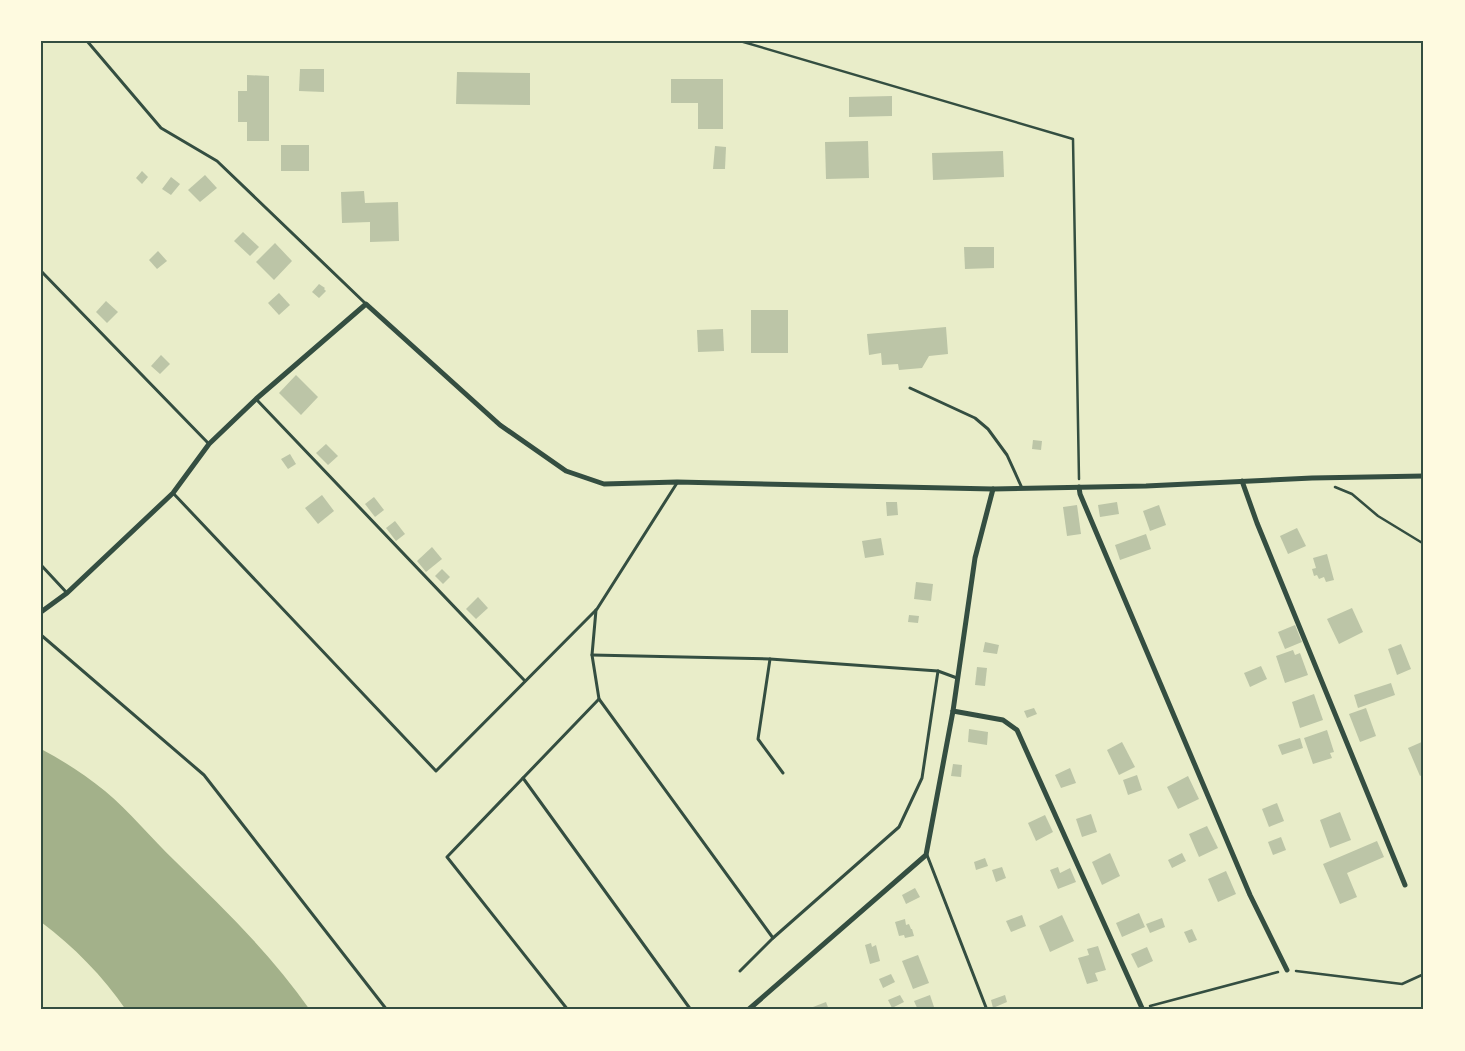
<svg xmlns="http://www.w3.org/2000/svg" width="1465" height="1051" font-family="'Alegreya Sans',sans-serif">
	<rect width="100%" height="100%" fill="#e9edc9"/>
	<path fill="#a3b18a" d="M41,749C64,761 85,775 105,791C130,812 151,838 175,861C223,908 271,954 310,1010H126C103,976 74,947 41,922Z"/>
	<g fill="#bcc5a7">
		<polygon points="300,69 324,69 324,92 299,91"/>
		<polygon points="457,72 530,73 530,105 456,104"/>
		<polygon points="247,75 269,76 269,141 247,141 247,122 238,122 238,91 247,91"/>
		<polygon points="671,79 723,79 723,129 698,129 698,103 671,103"/>
		<polygon points="892,96 892,116 849,117 849,97"/>
		<polygon points="868,141 869,178 826,179 825,142"/>
		<rect x="281" y="145" width="28" height="26"/>
		<polygon points="715,146 726,147 725,169 713,169"/>
		<polygon points="1003,151 1004,177 933,180 932,153"/>
		<polygon points="142,171 148,177 142,184 136,178"/>
		<polygon points="205,175 217,188 200,202 188,190"/>
		<polygon points="171,177 180,184 171,195 162,189"/>
		<polygon points="364,191 365,203 398,202 399,241 370,242 370,222 342,223 341,192"/>
		<polygon points="243,232 259,247 250,256 234,241"/>
		<polygon points="275,243 292,261 274,280 256,262"/>
		<polygon points="964,247 994,247 994,268 965,269"/>
		<polygon points="158,251 167,261 157,269 149,260"/>
		<polygon points="319,284 325,288 324,289 326,291 319,298 312,292"/>
		<polygon points="279,293 290,305 279,315 268,303"/>
		<polygon points="106,301 118,312 107,323 96,312"/>
		<rect x="751" y="310" width="37" height="43"/>
		<polygon points="946,327 948,354 929,356 922,368 899,370 898,364 882,365 881,353 869,355 867,334"/>
		<polygon points="723,329 724,351 698,352 697,330"/>
		<polygon points="161,355 170,364 160,374 151,366"/>
		<polygon points="296,375 318,397 301,415 279,393"/>
		<polygon points="1033,440 1042,441 1041,450 1032,449"/>
		<polygon points="326,444 338,456 328,465 316,453"/>
		<polygon points="290,454 296,464 288,469 281,459"/>
		<polygon points="322,495 334,511 318,524 305,508"/>
		<polygon points="374,497 384,510 375,517 365,504"/>
		<polygon points="886,502 897,502 898,515 887,516"/>
		<polygon points="1117,502 1119,514 1100,517 1098,505"/>
		<polygon points="1077,505 1081,534 1067,536 1063,507"/>
		<polygon points="1159,505 1166,525 1150,531 1143,511"/>
		<polygon points="395,521 405,534 396,541 386,528"/>
		<polygon points="1297,528 1306,546 1288,554 1280,536"/>
		<polygon points="1146,534 1151,549 1120,560 1115,545"/>
		<polygon points="881,538 884,555 865,558 862,541"/>
		<polygon points="432,547 442,559 426,572 417,561"/>
		<polygon points="1327,554 1334,580 1326,582 1324,577 1319,579 1317,575 1314,576 1312,569 1316,568 1313,558"/>
		<polygon points="442,569 450,577 443,584 435,576"/>
		<polygon points="916,582 933,584 931,601 914,599"/>
		<polygon points="478,597 488,608 476,619 466,609"/>
		<polygon points="1352,608 1363,632 1339,644 1327,619"/>
		<polygon points="909,615 919,616 918,623 908,622"/>
		<polygon points="1295,625 1302,642 1285,649 1278,632"/>
		<polygon points="985,642 999,645 997,654 983,652"/>
		<polygon points="1401,644 1411,669 1397,675 1388,649"/>
		<polygon points="1293,650 1295,655 1300,653 1308,675 1285,683 1276,656"/>
		<polygon points="1261,666 1267,679 1250,687 1244,673"/>
		<polygon points="977,667 987,668 985,686 975,685"/>
		<polygon points="1391,683 1395,695 1358,708 1354,695"/>
		<polygon points="1314,694 1323,720 1300,728 1292,702"/>
		<polygon points="1034,708 1037,714 1027,718 1024,711"/>
		<polygon points="1366,708 1376,736 1360,742 1349,714"/>
		<polygon points="969,729 988,732 987,745 968,742"/>
		<polygon points="1327,730 1334,752 1330,753 1332,758 1313,764 1304,738"/>
		<polygon points="1300,738 1303,748 1282,755 1278,745"/>
		<polygon points="1424,741 1424,774 1420,776 1408,748"/>
		<polygon points="1122,742 1135,767 1119,775 1107,750"/>
		<polygon points="953,764 962,765 961,777 951,776"/>
		<polygon points="1070,768 1076,783 1061,788 1055,775"/>
		<polygon points="1137,775 1142,790 1128,795 1123,780"/>
		<polygon points="1188,776 1199,799 1178,809 1167,787"/>
		<polygon points="1277,803 1284,821 1269,827 1262,809"/>
		<polygon points="1340,812 1351,840 1330,848 1320,820"/>
		<polygon points="1091,814 1097,832 1082,837 1076,819"/>
		<polygon points="1045,815 1053,832 1036,841 1028,823"/>
		<polygon points="1207,826 1218,848 1199,857 1189,834"/>
		<polygon points="1281,837 1286,850 1273,855 1268,842"/>
		<polygon points="1377,841 1384,857 1347,873 1357,897 1340,904 1323,864"/>
		<polygon points="1110,853 1120,876 1102,885 1092,862"/>
		<polygon points="1182,853 1186,861 1172,868 1168,860"/>
		<polygon points="985,858 988,866 976,870 974,862"/>
		<polygon points="1002,867 1006,878 996,882 992,870"/>
		<polygon points="1058,867 1060,873 1070,868 1076,882 1058,889 1050,870"/>
		<polygon points="1226,871 1236,894 1218,902 1208,879"/>
		<polygon points="915,888 920,897 906,904 902,895"/>
		<polygon points="1139,913 1145,927 1122,937 1116,923"/>
		<polygon points="1022,915 1026,926 1011,932 1006,921"/>
		<polygon points="1062,915 1074,941 1050,952 1039,926"/>
		<polygon points="1162,918 1165,927 1150,933 1146,924"/>
		<polygon points="905,919 906,925 909,924 911,929 912,929 914,936 905,938 904,935 899,936 895,922"/>
		<polygon points="1192,929 1197,940 1189,943 1184,932"/>
		<polygon points="871,943 872,947 876,945 880,961 870,964 865,945"/>
		<polygon points="1098,946 1106,970 1095,973 1098,981 1087,984 1078,958 1089,955 1087,949"/>
		<polygon points="1147,947 1153,961 1138,968 1131,954"/>
		<polygon points="918,955 929,983 913,989 902,961"/>
		<polygon points="891,974 895,982 883,988 879,979"/>
		<polygon points="900,995 904,1002 892,1008 888,1000"/>
		<polygon points="930,995 935,1010 918,1010 914,1001"/>
		<polygon points="1005,995 1007,1002 993,1008 991,1000"/>
		<polygon points="826,1002 829,1010 815,1010 813,1007"/>
	</g>
	<g fill="none" stroke-linecap="round" stroke-linejoin="round">
		<g stroke="#344e41" stroke-width="2.5">
			<polyline points="740,41 1073,139 1079,479"/>
			<polyline points="1335,487 1352,494 1378,516 1424,544"/>
			<polyline points="1296,971 1402,984 1424,974"/>
			<polyline points="1150,1006 1278,972"/>
		</g>
		<g stroke="#344e41" stroke-width="3">
			<polyline points="87,41 161,128 217,161 366,304"/>
			<polyline points="41,271 209,444"/>
			<polyline points="910,388 975,418 988,429 1007,455 1022,488"/>
			<polyline points="256,399 525,681"/>
			<polyline points="173,493 436,771 597,609 677,483"/>
			<polyline points="41,565 67,593"/>
			<polyline points="596,610 592,655 599,699 773,938"/>
			<polyline points="41,635 204,775 387,1010"/>
			<polyline points="592,655 770,659 938,671 957,678"/>
			<polyline points="770,659 758,739 783,773"/>
			<polyline points="523,778 691,1010"/>
			<polyline points="927,855 987,1010"/>
			<polyline points="740,971 773,938 899,827 922,778 938,671"/>
			<polyline points="568,1010 447,857 599,699"/>
		</g>
		<g stroke="#344e41" stroke-width="5">
			<polyline points="1242,481 1257,523 1405,885"/>
			<polyline points="1079,487 1080,494 1250,895 1287,970"/>
			<polyline points="41,612 67,593 173,493 209,444 256,399 366,304 500,425 566,471 604,484 677,482 993,489 1146,486 1312,478 1424,476"/>
			<polyline points="953,711 1003,720 1017,730 1142,1008"/>
			<polyline points="748,1010 926,855 953,711 975,558 993,489"/>
		</g>
	</g>
	<rect width="1465" height="1051" fill="none" stroke="#fefae0" stroke-width="85"/>
	<rect x="42" y="42" width="1380" height="966" fill="none" stroke="#344e41" stroke-width="2"/>
</svg>
